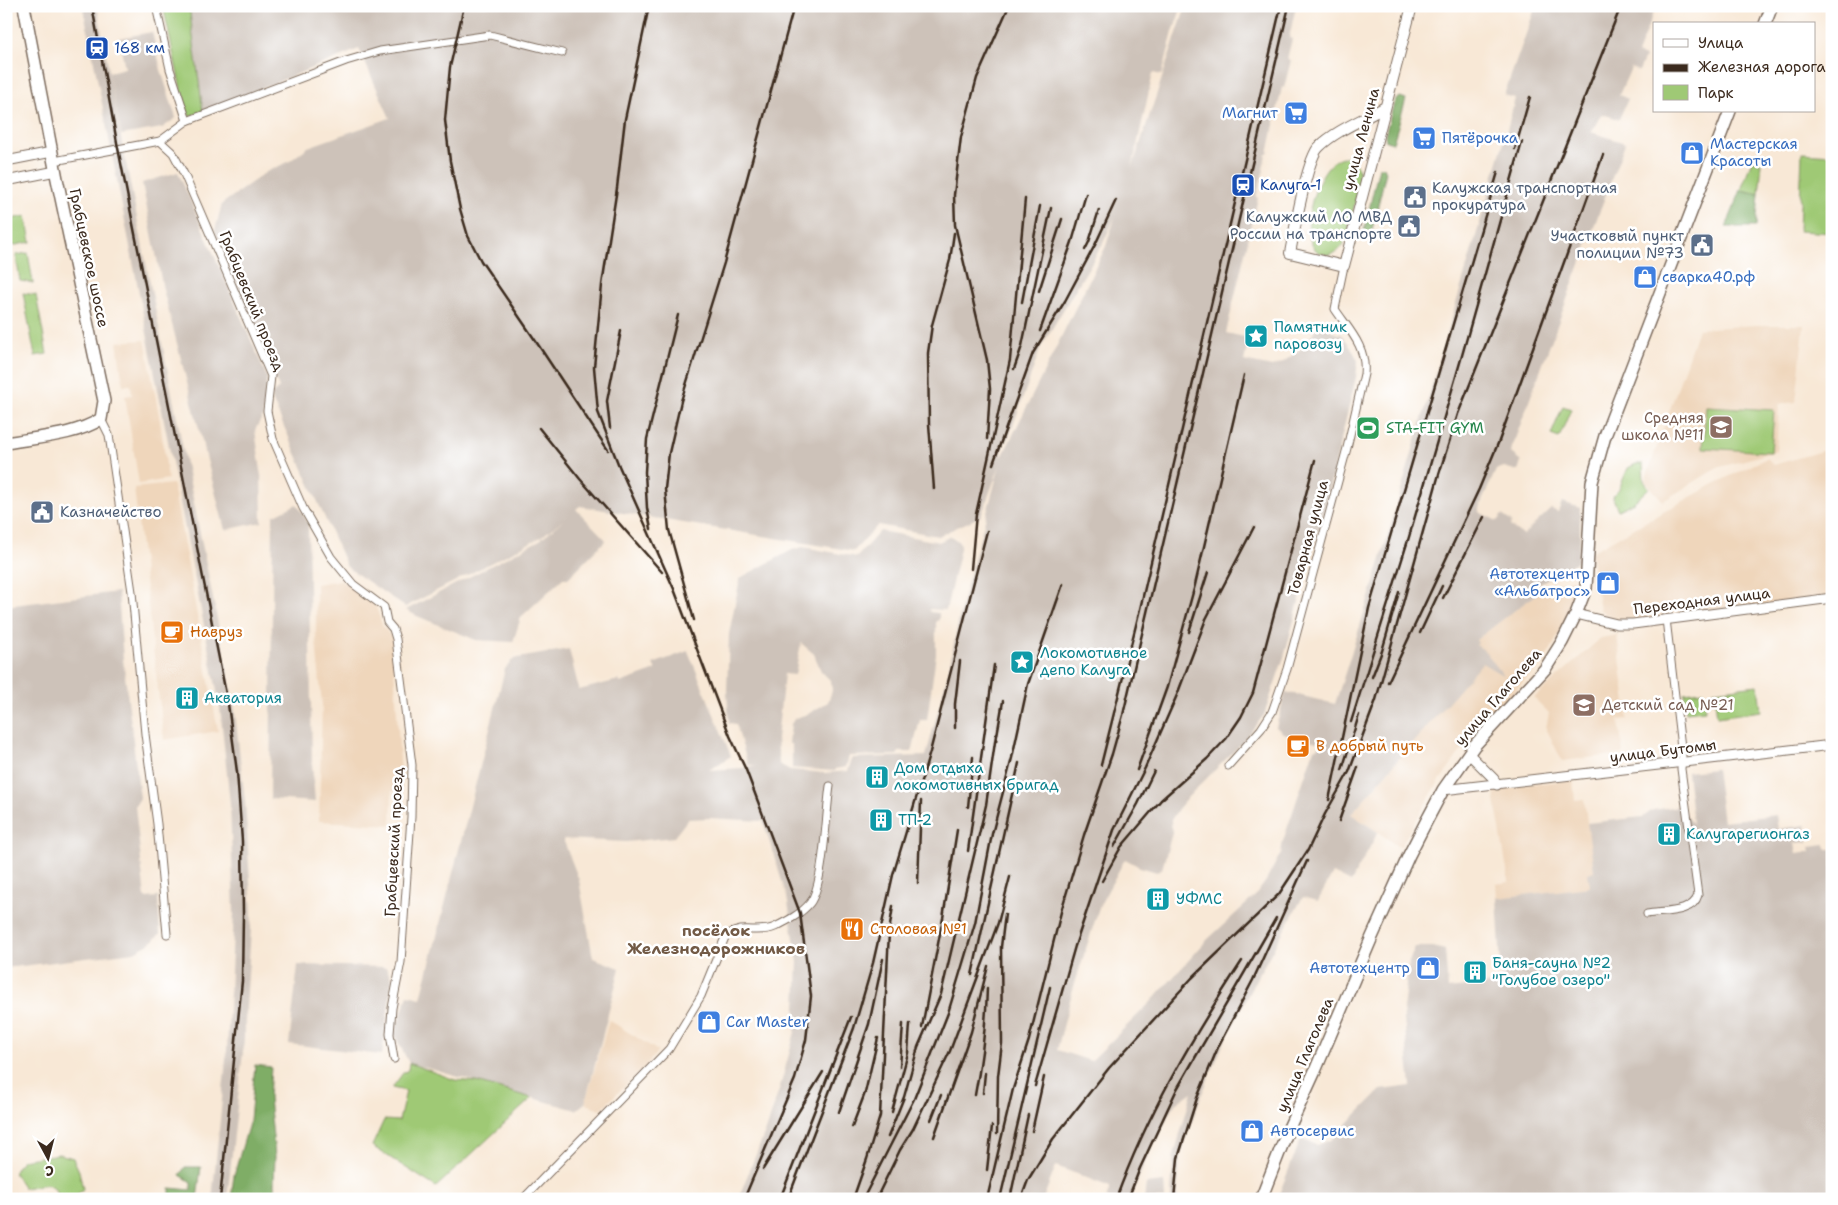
<svg xmlns="http://www.w3.org/2000/svg" width="1838" height="1205" font-family="'Shantell Sans',sans-serif">
	<rect width="100%" height="100%" fill="#fff"/>
	<filter id="ink" filterUnits="userSpaceOnUse"><feTurbulence type="fractalNoise" baseFrequency=".02" numOctaves="2"/><feDisplacementMap in="SourceGraphic" scale="10" xChannelSelector="R" yChannelSelector="G"/><feConvolveMatrix kernelMatrix="1 2 1 2 8 2 1 2 1" color-interpolation-filters="sRGB"/></filter>
	<filter id="wash" filterUnits="userSpaceOnUse"><feTurbulence type="fractalNoise" baseFrequency=".0096" numOctaves="4" result="noise"/><feDisplacementMap in="SourceGraphic" scale="20" xChannelSelector="R" yChannelSelector="G"/><feGaussianBlur stdDeviation="1.12" result="paint"/><feColorMatrix in="noise" values="0 0 0 0 0 0 0 0 0 0 0 0 0 0 0 0 0 1.4 0 .05"/><feComposite in="paint" operator="in"/></filter>
	<g filter="url(#wash)">
		<rect width="100%" height="100%" fill="#f8e8d6"/>
		<g fill="#efd6bb">
			<polygon points="1757,325 1804,325 1796,402 1779,404 1776,451 1717,468 1663,501 1645,481 1698,329"/>
			<polygon points="145,340 160,421 168,479 139,484 125,396 132,395 131,385 123,385 117,342"/>
			<polygon points="1832,448 1832,596 1625,623 1612,618 1600,610 1591,552 1716,483 1767,458 1774,465"/>
			<polygon points="173,484 218,731 164,740 134,488"/>
			<polygon points="1572,579 1578,581 1570,613 1549,653 1458,755 1438,783 1401,846 1397,846 1378,832 1351,814 1482,662 1502,674 1476,645 1476,640 1540,591 1562,582"/>
			<polygon points="340,580 375,604 383,627 392,637 402,791 392,791 391,825 319,821 322,704 316,641 316,584"/>
			<polygon points="1617,635 1628,719 1619,720 1623,754 1562,761 1546,728 1549,713 1534,698 1601,638"/>
			<polygon points="1573,780 1575,800 1584,799 1594,872 1590,887 1497,898 1496,884 1509,882 1493,788"/>
			<polygon points="609,1020 658,1051 644,1068 600,1110 585,1103"/>
		</g>
		<g fill="#cdc2b9" fill-rule="evenodd">
			<polygon points="83,6 97,6 121,138 234,704 245,802 252,914 243,1052 227,1199 212,1199 227,1050 234,913 230,803 220,707"/>
			<path d="M163,6H1182L1173,32L1162,75L1153,73L1132,168L1186,6H1296L1289,38L1292,39L1287,59L1291,60L1284,88L1282,87L1268,154H1266L1263,169L1264,170L1256,197L1258,198L1226,333L1249,338L1244,361L1272,367L1282,363L1302,348L1320,324L1337,334H1341L1351,347L1358,361L1356,377L1326,502L1284,657L1264,715L1241,744L1188,797L1178,809L1171,820L1172,833L1162,869L1157,872L1140,867L1125,859L1100,905L1073,989L1057,1050L1091,1061L1150,1003L1207,940L1255,896L1266,881L1281,853L1283,841L1314,749L1324,744L1283,733L1276,727L1286,692L1335,704L1375,579L1506,134L1515,98L1504,95L1536,6H1656L1637,54L1645,57L1639,71L1631,68L1619,95L1628,99L1619,119L1602,114L1591,132L1625,143L1512,447L1511,453L1521,461L1518,471L1504,467L1496,470L1482,501L1479,512L1497,521L1502,515L1512,522L1510,526L1523,535L1551,509L1558,512L1562,502L1580,508V541L1577,562L1526,591L1562,582L1540,591L1476,640L1478,643L1476,645L1484,650L1504,676L1482,663L1351,814L1378,832L1351,882L1333,873L1318,901L1303,897L1255,981L1223,1045L1201,1096L1180,1156L1177,1199H1171V1196L1173,1159L1192,1092L1175,1104L1146,1159L1131,1199H1106L1110,1187L1056,1166L1043,1199H929L881,1190L878,1199H738L768,1125L782,1080L795,1032L798,962L787,897L763,821L710,818L688,819L674,837L626,842L563,839L579,880L593,958L620,968L585,1103L576,1110L409,1063L394,1034L408,995L421,998L505,669L513,659L569,649L579,690L619,680L620,683L656,670L653,664L688,651L731,756L709,770L743,768L756,765H748L736,724L729,723L727,691L729,634L740,578L792,550L803,547L857,557L880,531L939,542L951,536L961,544L946,610L929,609L930,612L939,613V620L936,621V654L927,720H920L912,752H899L897,755L849,756L846,767L835,769V771L792,768V744H789L791,724L795,718L808,714L828,702L832,691L831,681L821,671L814,654L801,643L795,675L784,674L777,739L779,764L790,770L825,773L848,771L852,758L926,756L948,673L962,604L1000,465L981,516L938,536L878,525L854,551L580,506L576,509L606,540L568,578H563L521,617L513,642L476,640L417,616L406,610L540,540L564,519L541,537L405,607L347,567L273,402L272,394L279,388L215,231L222,204L266,172L290,161L308,147L390,118L359,49L203,112L182,94ZM1115,217L1106,246L1002,457V450L1005,442H1007L1041,347L1102,245Z"/>
			<polygon points="152,32 161,70 176,118 162,128 121,135 109,72 125,68 119,38"/>
			<polygon points="178,172 267,377 263,416 255,430 261,471 262,522 225,530 163,289 142,183"/>
			<polygon points="297,504 308,523 312,764 315,802 270,799 273,516"/>
			<polygon points="118,592 123,659 140,798 135,806 145,898 158,897 160,934 149,944 134,952 6,968 6,606"/>
			<polygon points="1716,769 1723,821 1776,815 1778,829 1806,825 1808,842 1795,843 1797,853 1811,851 1810,847 1826,845 1827,849 1832,849 1832,1199 1277,1199 1301,1139 1317,1145 1331,1140 1381,1090 1411,1086 1403,1009 1409,962 1415,947 1433,947 1445,950 1448,989 1502,983 1497,898 1590,887 1588,873 1594,871 1587,823 1643,817 1653,810 1679,806 1693,824 1687,772"/>
			<polygon points="298,965 386,967 392,980 382,1055 289,1044"/>
			<polygon points="1164,1182 1165,1199 1144,1199 1146,1184"/>
			<polygon points="101,1192 162,1198 162,1199 88,1199"/>
		</g>
		<g fill="#9fc975" stroke="#6d7a4a">
			<polygon points="163,6 189,6 203,112 189,116 182,94"/>
			<polygon points="1802,153 1832,155 1832,233 1799,231"/>
			<path d="M1343,157C1369,160 1357,194 1353,211C1350,222 1348,234 1343,245C1338,251 1332,256 1323,254C1293,247 1315,161 1343,157Z"/>
			<polygon points="1752,160 1762,163 1759,194 1741,190"/>
			<polygon points="26,216 31,242 11,246 6,220"/>
			<polygon points="28,253 33,283 20,281 16,255"/>
			<polygon points="23,293 36,295 47,354 35,356"/>
			<polygon points="1563,406 1571,409 1559,438 1551,435"/>
			<polygon points="1706,406 1774,410 1771,452 1703,448"/>
			<polygon points="1636,464 1643,464 1644,481 1649,488 1634,502 1618,510 1612,496 1619,489 1628,468"/>
			<polygon points="1758,685 1761,711 1717,717 1714,690"/>
			<polygon points="1703,691 1705,710 1686,712 1684,693"/>
			<polygon points="409,1063 455,1080 476,1082 532,1098 436,1187 372,1146 384,1120 399,1121 406,1091 392,1088 403,1073 408,1070"/>
			<polygon points="59,1154 73,1158 79,1171 83,1189 73,1199 57,1199 56,1189 47,1184 24,1188 14,1173 22,1160"/>
		</g>
		<g fill="#7fad66" stroke="#5d6c42">
			<polygon points="1400,97 1406,99 1393,143 1386,141 1385,135 1395,100"/>
			<polygon points="1379,167 1384,167 1386,172 1371,234 1366,237 1363,235"/>
			<polygon points="1741,190 1759,194 1756,227 1726,227"/>
			<polygon points="255,1065 271,1067 269,1098 275,1156 274,1185 279,1199 231,1199 234,1175 250,1120"/>
			<polygon points="185,1167 201,1167 197,1199 170,1199 170,1188 191,1190 191,1182 180,1175"/>
		</g>
	</g>
	<g filter="url(#ink)">
		<g fill="none" stroke-linecap="round" stroke-linejoin="round">
			<g stroke="#7d6c5e" stroke-width="9">
				<g id="minor">
					<polyline points="156,6 170,69 187,121"/>
					<polyline points="160,141 173,153 184,174 271,376 267,411 273,439 303,508 331,557 353,584 384,607 387,622 393,629 396,639 412,765 411,817 401,962 392,1008 390,1034 394,1059"/>
					<polyline points="54,161 160,141 187,121 346,61 380,51 490,35 562,53"/>
					<polyline points="101,419 109,435 132,592 145,734 157,824 167,934"/>
					<path d="M1228,766L1261,729L1272,712L1287,669L1347,448L1364,374C1367,347 1349,330 1335,309L1344,266"/>
					<path d="M1647,914C1663,911 1693,914 1698,895L1681,769L1682,756L1666,619"/>
					<path d="M523,1199L669,1049L701,996L726,935C731,933 736,931 741,930C752,929 764,932 775,927C787,921 801,914 810,903C824,885 826,812 830,786"/>
				</g>
			</g>
			<g stroke="#7d6c5e" stroke-width="11">
				<g id="tertiary">
					<polyline points="6,161 52,152"/>
					<polyline points="6,181 56,171"/>
					<polyline points="1576,614 1617,624 1633,624 1832,598"/>
					<polyline points="1469,754 1494,779 1497,785"/>
					<polyline points="1443,790 1832,745"/>
				</g>
			</g>
			<g stroke="#7d6c5e" stroke-width="12">
				<path id="secondary" d="M1385,107C1365,119 1336,130 1319,147C1307,158 1294,233 1290,253L1344,266L1412,6"/>
			</g>
			<g stroke="#7d6c5e" stroke-width="14">
				<g id="primary">
					<polyline points="1765,24 1772,6"/>
					<path d="M6,443C38,437 74,436 101,419L104,401L57,179L24,6"/>
					<polyline points="1261,1199 1288,1130 1315,1071 1372,937 1409,855 1427,820 1443,790 1474,746 1545,669 1562,642 1576,614 1586,588 1592,482 1605,436 1730,111"/>
				</g>
			</g>
			<use href="#minor" stroke="#fff" stroke-width="7"/>
			<use href="#tertiary" stroke="#fff" stroke-width="9"/>
			<use href="#secondary" stroke="#fff" stroke-width="10"/>
			<use href="#primary" stroke="#fff" stroke-width="11"/>
			<g stroke="#3b2a1e" stroke-width="2.5">
				<polyline points="92,6 118,148 228,704 237,772 242,841 243,914 242,981 220,1199"/>
				<polyline points="464,6 450,67 445,120 450,161 460,209 468,236 481,261 533,337 608,450"/>
				<polyline points="649,6 625,119 617,188 602,285 594,367 598,412 619,466 674,589 730,736 746,770 800,913 811,996 806,1040 795,1079 744,1199"/>
				<polyline points="1515,149 1530,97"/>
				<polyline points="1085,250 1089,242 1099,210"/>
				<polyline points="1039,291 1062,219"/>
				<polyline points="1022,302 1040,206"/>
				<polyline points="1040,331 1072,242 1086,194"/>
				<polyline points="1014,369 1022,346 1051,208"/>
				<polyline points="539,428 580,479 662,572"/>
				<polyline points="610,428 607,401 621,331"/>
				<polyline points="987,439 990,389 987,360 955,225 954,195 961,137 977,78 1009,6"/>
				<polyline points="993,464 1033,353 1065,301 1095,245 1116,200"/>
				<polyline points="934,489 929,424 928,353 932,325 950,260 954,233"/>
				<polyline points="651,529 647,508 645,472 647,439 678,315"/>
				<polyline points="971,569 976,514 1010,360 1025,199"/>
				<polyline points="1443,598 1484,517"/>
				<polyline points="694,620 669,530 665,489 669,453 681,401 724,263 794,6"/>
				<polyline points="1189,632 1208,572"/>
				<polyline points="1420,633 1442,586"/>
				<polyline points="1372,677 1382,651 1399,592"/>
				<polyline points="1388,682 1479,489 1499,441 1603,155"/>
				<polyline points="1351,722 1409,537 1461,359 1522,142"/>
				<polyline points="955,728 955,704 960,661"/>
				<polyline points="996,741 1003,701"/>
				<polyline points="1101,765 1140,609 1281,6"/>
				<polyline points="1137,770 1167,687 1195,585 1244,375"/>
				<polyline points="1342,770 1359,715"/>
				<polyline points="1329,800 1369,608 1498,172"/>
				<polyline points="968,807 973,757"/>
				<polyline points="1339,821 1358,767"/>
				<polyline points="1114,847 1138,804 1154,771"/>
				<polyline points="968,851 994,665"/>
				<polyline points="1102,881 1121,847 1161,800 1207,759 1226,739 1241,717 1253,693 1315,460"/>
				<polyline points="918,883 921,801"/>
				<polyline points="972,975 1019,763"/>
				<polyline points="922,1027 943,918 957,830"/>
				<polyline points="900,1067 903,1024"/>
				<polyline points="1035,1086 1075,946 1114,830 1145,768 1177,695 1206,619 1254,527"/>
				<polyline points="983,1093 985,1073"/>
				<path d="M975,1095C982,1059 986,1024 987,988"/>
				<polyline points="839,1112 869,1024 883,959"/>
				<polyline points="892,1112 908,1053 910,1024"/>
				<polyline points="931,1120 941,1095"/>
				<polyline points="852,1127 865,1093 878,1038"/>
				<polyline points="1032,1131 1044,1077"/>
				<polyline points="997,1134 998,1076 1002,1043 1001,947 1005,914"/>
				<polyline points="888,1137 904,1097 918,1047 941,994 986,805 996,735"/>
				<polyline points="934,1137 971,1032 988,966"/>
				<polyline points="763,1169 823,1072"/>
				<polyline points="987,1170 992,1126"/>
				<polyline points="780,1199 851,1017"/>
				<polyline points="788,1199 854,1028 873,963 893,875 930,752 987,531"/>
				<polyline points="853,1199 867,1159 880,1116 889,932 893,906"/>
				<polyline points="863,1199 914,1099 948,1013 975,923 992,834 1012,758 1028,684 1063,584"/>
				<polyline points="876,1199 900,1150 913,1129 950,1051 998,923 1010,877"/>
				<polyline points="987,1199 1013,1089 1029,1040 1062,908 1084,835 1112,754 1123,715 1289,6"/>
				<polyline points="1000,1199 1050,987"/>
				<polyline points="1010,1199 1028,1115"/>
				<polyline points="1021,1199 1028,1180 1053,1139 1109,1068 1192,978 1279,894 1308,850 1325,814 1349,772 1376,700 1439,474 1458,414 1621,6"/>
				<path d="M1116,1199C1147,1114 1193,1036 1242,961"/>
				<polyline points="1128,1199 1140,1168 1177,1089 1276,918"/>
				<polyline points="1174,1199 1178,1158 1197,1098 1219,1045 1253,980 1307,861"/>
			</g>
		</g>
	</g>
	<defs>
		<g id="station-square" transform="scale(1.25)"><rect x="-9" y="-9" width="18" height="18" rx="4" fill="#1a4fb4" stroke="#fff"/><path d="M-3-6H3Q5-6 5-4V2Q5 4 3 4L4.5 6H3L1.5 4h-3L-3 6H-4.5L-3 4Q-5 4-5 2V-4Q-5-6-3-6ZM-3.5-4v3h7v-3ZM-3.5 1v1.5H-2V1ZM2 1v1.5H3.5V1Z" fill="#fff"/></g>
		<g id="supermarket-square" transform="scale(1.25)"><rect x="-9" y="-9" width="18" height="18" rx="4" fill="#3f7fe0" stroke="#fff"/><path d="M-6-5.5h2.5l.6 2H6L4.5 2H-2.5L-4.4-4H-6ZM-1.5 3.2a1.3 1.3 0 1 0 .1 0ZM3 3.2a1.3 1.3 0 1 0 .1 0Z" fill="#fff"/></g>
		<g id="shop-square" transform="scale(1.25)"><rect x="-9" y="-9" width="18" height="18" rx="4" fill="#3f7fe0" stroke="#fff"/><path d="M-5-2.5h2.3a2.7 3.5 0 0 1 5.4 0H5L5.5 6h-11ZM-1.5-2.5h3a1.5 2.3 0 0 0-3 0Z" fill="#fff"/></g>
		<g id="civic-square" transform="scale(1.25)"><rect x="-9" y="-9" width="18" height="18" rx="4" fill="#5c6f8a" stroke="#fff"/><path d="M-.6-6.5H3V-4.5H.6V-3L4-1V1h2V6H-6V1h2V-1L-.6-3ZM-1.2 2.5V6h2.4V2.5Z" fill="#fff"/></g>
		<g id="sight-square" transform="scale(1.25)"><rect x="-9" y="-9" width="18" height="18" rx="4" fill="#0f9aa8" stroke="#fff"/><path d="M0-6L1.8-2.2L6-1.7L2.9 1.2L3.7 5.4L0 3.3L-3.7 5.4L-2.9 1.2L-6-1.7L-1.8-2.2Z" fill="#fff"/></g>
		<g id="school-square" transform="scale(1.25)"><rect x="-9" y="-9" width="18" height="18" rx="4" fill="#8d6e63" stroke="#fff"/><path d="M0-5L7-2L0 1L-7-2ZM-4 1L0 2.5L4 1V4Q0 6-4 4Z" fill="#fff"/></g>
		<g id="stadium-square" transform="scale(1.25)"><rect x="-9" y="-9" width="18" height="18" rx="4" fill="#2e9e5b" stroke="#fff"/><path d="M0-5a6.5 5 0 1 0 0 10a6.5 5 0 1 0 0-10ZM-3.5-1.8h7v3.6h-7Z" fill="#fff"/></g>
		<g id="cafe-square" transform="scale(1.25)"><rect x="-9" y="-9" width="18" height="18" rx="4" fill="#e8710a" stroke="#fff"/><path d="M-5.5-4.5H6V0H3Q3 3.5 0 3.5H-2.5Q-5.5 3.5-5.5 0ZM3-3.2v2h1.7v-2ZM-6 4.5H4V6H-6Z" fill="#fff"/></g>
		<g id="building-square" transform="scale(1.25)"><rect x="-9" y="-9" width="18" height="18" rx="4" fill="#0f9aa8" stroke="#fff"/><path d="M-4-6H4V6H1V3H-1V6H-4ZM-2.5-4.3h1.7v1.8h-1.7ZM.8-4.3h1.7v1.8H.8ZM-2.5-1h1.7V.8h-1.7ZM.8-1h1.7V.8H.8Z" fill="#fff"/></g>
		<g id="restaurant-square" transform="scale(1.25)"><rect x="-9" y="-9" width="18" height="18" rx="4" fill="#e8710a" stroke="#fff"/><path d="M-5-6h1v4h1v-4h1v4h1v-4h1v5L-1.5 .5V6h-2V.5L-5-1ZM5-6V6H3V1.5H1.5Q1.5-4 5-6Z" fill="#fff"/></g>
	</defs>
	<g fill-rule="evenodd">
		<use href="#station-square" x="97" y="48"/>
		<use href="#supermarket-square" x="1296" y="113"/>
		<use href="#supermarket-square" x="1424" y="138"/>
		<use href="#shop-square" x="1692" y="153"/>
		<use href="#station-square" x="1243" y="185"/>
		<use href="#civic-square" x="1415" y="197"/>
		<use href="#civic-square" x="1409" y="226"/>
		<use href="#civic-square" x="1702" y="245"/>
		<use href="#shop-square" x="1645" y="277"/>
		<use href="#sight-square" x="1256" y="336"/>
		<use href="#school-square" x="1721" y="427"/>
		<use href="#stadium-square" x="1368" y="428"/>
		<use href="#civic-square" x="42" y="512"/>
		<use href="#shop-square" x="1608" y="583"/>
		<use href="#cafe-square" x="172" y="632"/>
		<use href="#sight-square" x="1022" y="662"/>
		<use href="#building-square" x="187" y="698"/>
		<use href="#school-square" x="1584" y="705"/>
		<use href="#cafe-square" x="1298" y="746"/>
		<use href="#building-square" x="877" y="777"/>
		<use href="#building-square" x="881" y="820"/>
		<use href="#building-square" x="1669" y="834"/>
		<use href="#building-square" x="1158" y="899"/>
		<use href="#restaurant-square" x="852" y="929"/>
		<use href="#shop-square" x="1428" y="968"/>
		<use href="#building-square" x="1475" y="972"/>
		<use href="#shop-square" x="709" y="1022"/>
		<use href="#shop-square" x="1252" y="1131"/>
	</g>
	<g text-anchor="middle" stroke-width="5" stroke-linejoin="round" paint-order="stroke">
		<g font-size="15" fill="#164399" stroke="#fff" text-anchor="start">
			<text x="114" y="53">168 км</text>
			<text x="1260" y="190">Калуга-1</text>
		</g>
		<g font-size="15" fill="#366cbe" stroke="#fff" text-anchor="start">
			<text x="1278" y="118" text-anchor="end">Магнит</text>
			<text x="1442" y="143">Пятёрочка</text>
			<text x="1710" y="149">Мастерская<tspan x="1710" dy="17">Красоты</tspan></text>
			<text x="1662" y="282">сварка40.рф</text>
			<text x="1590" y="579" text-anchor="end">Автотехцентр<tspan x="1590" dy="17">«Альбатрос»</tspan></text>
			<text x="1410" y="973" text-anchor="end">Автотехцентр</text>
			<text x="726" y="1027">Car Master</text>
			<text x="1270" y="1136">Автосервис</text>
		</g>
		<g font-size="15" fill="#3b2a1e" stroke="#fff">
			<text transform="translate(1361 139) rotate(-75)" y="5">улица Ленина</text>
			<text transform="translate(89 258) rotate(78)" y="5">Грабцевское шоссе</text>
			<text transform="translate(252 301) rotate(68)" y="5">Грабцевский проезд</text>
			<text transform="translate(1308 538) rotate(-75)" y="5">Товарная улица</text>
			<text transform="translate(1702 601) rotate(-7)" y="5">Переходная улица</text>
			<text transform="translate(1498 697) rotate(-49)" y="5">улица Глаголева</text>
			<text transform="translate(1663 751) rotate(-7)" y="5">улица Бутомы</text>
			<text transform="translate(394 842) rotate(-87)" y="5">Грабцевский проезд</text>
			<text transform="translate(1305 1055) rotate(-67)" y="5">улица Глаголева</text>
		</g>
		<g font-size="15" fill="#4e5e75" stroke="#fff" text-anchor="start">
			<text x="1432" y="193">Калужская транспортная<tspan x="1432" dy="17">прокуратура</tspan></text>
			<text x="1392" y="222" text-anchor="end">Калужский ЛО МВД<tspan x="1392" dy="17">России на транспорте</tspan></text>
			<text x="1684" y="241" text-anchor="end">Участковый пункт<tspan x="1684" dy="17">полиции №73</tspan></text>
			<text x="60" y="517">Казначейство</text>
		</g>
		<g font-size="15" fill="#0d838f" stroke="#fff" text-anchor="start">
			<text x="1274" y="332">Памятник<tspan x="1274" dy="17">паровозу</tspan></text>
			<text x="1040" y="658">Локомотивное<tspan x="1040" dy="17">депо Калуга</tspan></text>
			<text x="204" y="703">Акватория</text>
			<text x="894" y="773">Дом отдыха<tspan x="894" dy="17">локомотивных бригад</tspan></text>
			<text x="898" y="825">ТП-2</text>
			<text x="1686" y="839">Калугарегионгаз</text>
			<text x="1176" y="904">УФМС</text>
			<text x="1492" y="968">Баня-сауна №2<tspan x="1492" dy="17">"Голубое озеро"</tspan></text>
		</g>
		<g font-size="15" fill="#785e54" stroke="#fff" text-anchor="end">
			<text x="1704" y="423">Средняя<tspan x="1704" dy="17">школа №11</tspan></text>
			<text x="1602" y="710" text-anchor="start">Детский сад №21</text>
		</g>
		<g font-size="15" fill="#27864d" stroke="#fff" text-anchor="start">
			<text x="1386" y="433">STA-FIT GYM</text>
		</g>
		<g font-size="15" fill="#c56008" stroke="#fff" text-anchor="start">
			<text x="190" y="637">Навруз</text>
			<text x="1316" y="751">В добрый путь</text>
			<text x="870" y="934">Столовая №1</text>
		</g>
		<g font-size="16" font-weight="bold" fill="#725a46" stroke="#fff">
			<text x="716" y="936">посёлок<tspan x="716" dy="18">Железнодорожников</tspan></text>
		</g>
	</g>
	<rect width="1838" height="1205" fill="none" stroke="#fff" stroke-width="25"/>
	<rect x="1653" y="22" width="162" height="90" fill="#ffffff" stroke="#b1aaa5"/>
	<rect x="1663" y="39" width="25" height="8" fill="#ffffff" stroke="#b1aaa5"/>
	<text x="1698" y="48" font-size="15" fill="#3b2a1e">Улица</text>
	<rect x="1663" y="64" width="25" height="8" fill="#3b2a1e" stroke="#b1aaa5"/>
	<text x="1698" y="72" font-size="15" fill="#3b2a1e">Железная дорога</text>
	<rect x="1663" y="85" width="25" height="15" fill="#9fc975" stroke="#b1aaa5"/>
	<text x="1698" y="98" font-size="15" fill="#3b2a1e">Парк</text>
	<g transform="translate(48 1158) rotate(173)" stroke="#ffffff" stroke-width="4" paint-order="stroke">
	<path d="M0-4L9 19L0 12L-9 19Z" fill="#3b2a1e"/>
	<text y="-8" font-size="14" font-weight="bold" text-anchor="middle" fill="#3b2a1e">С</text>
	</g>
</svg>
